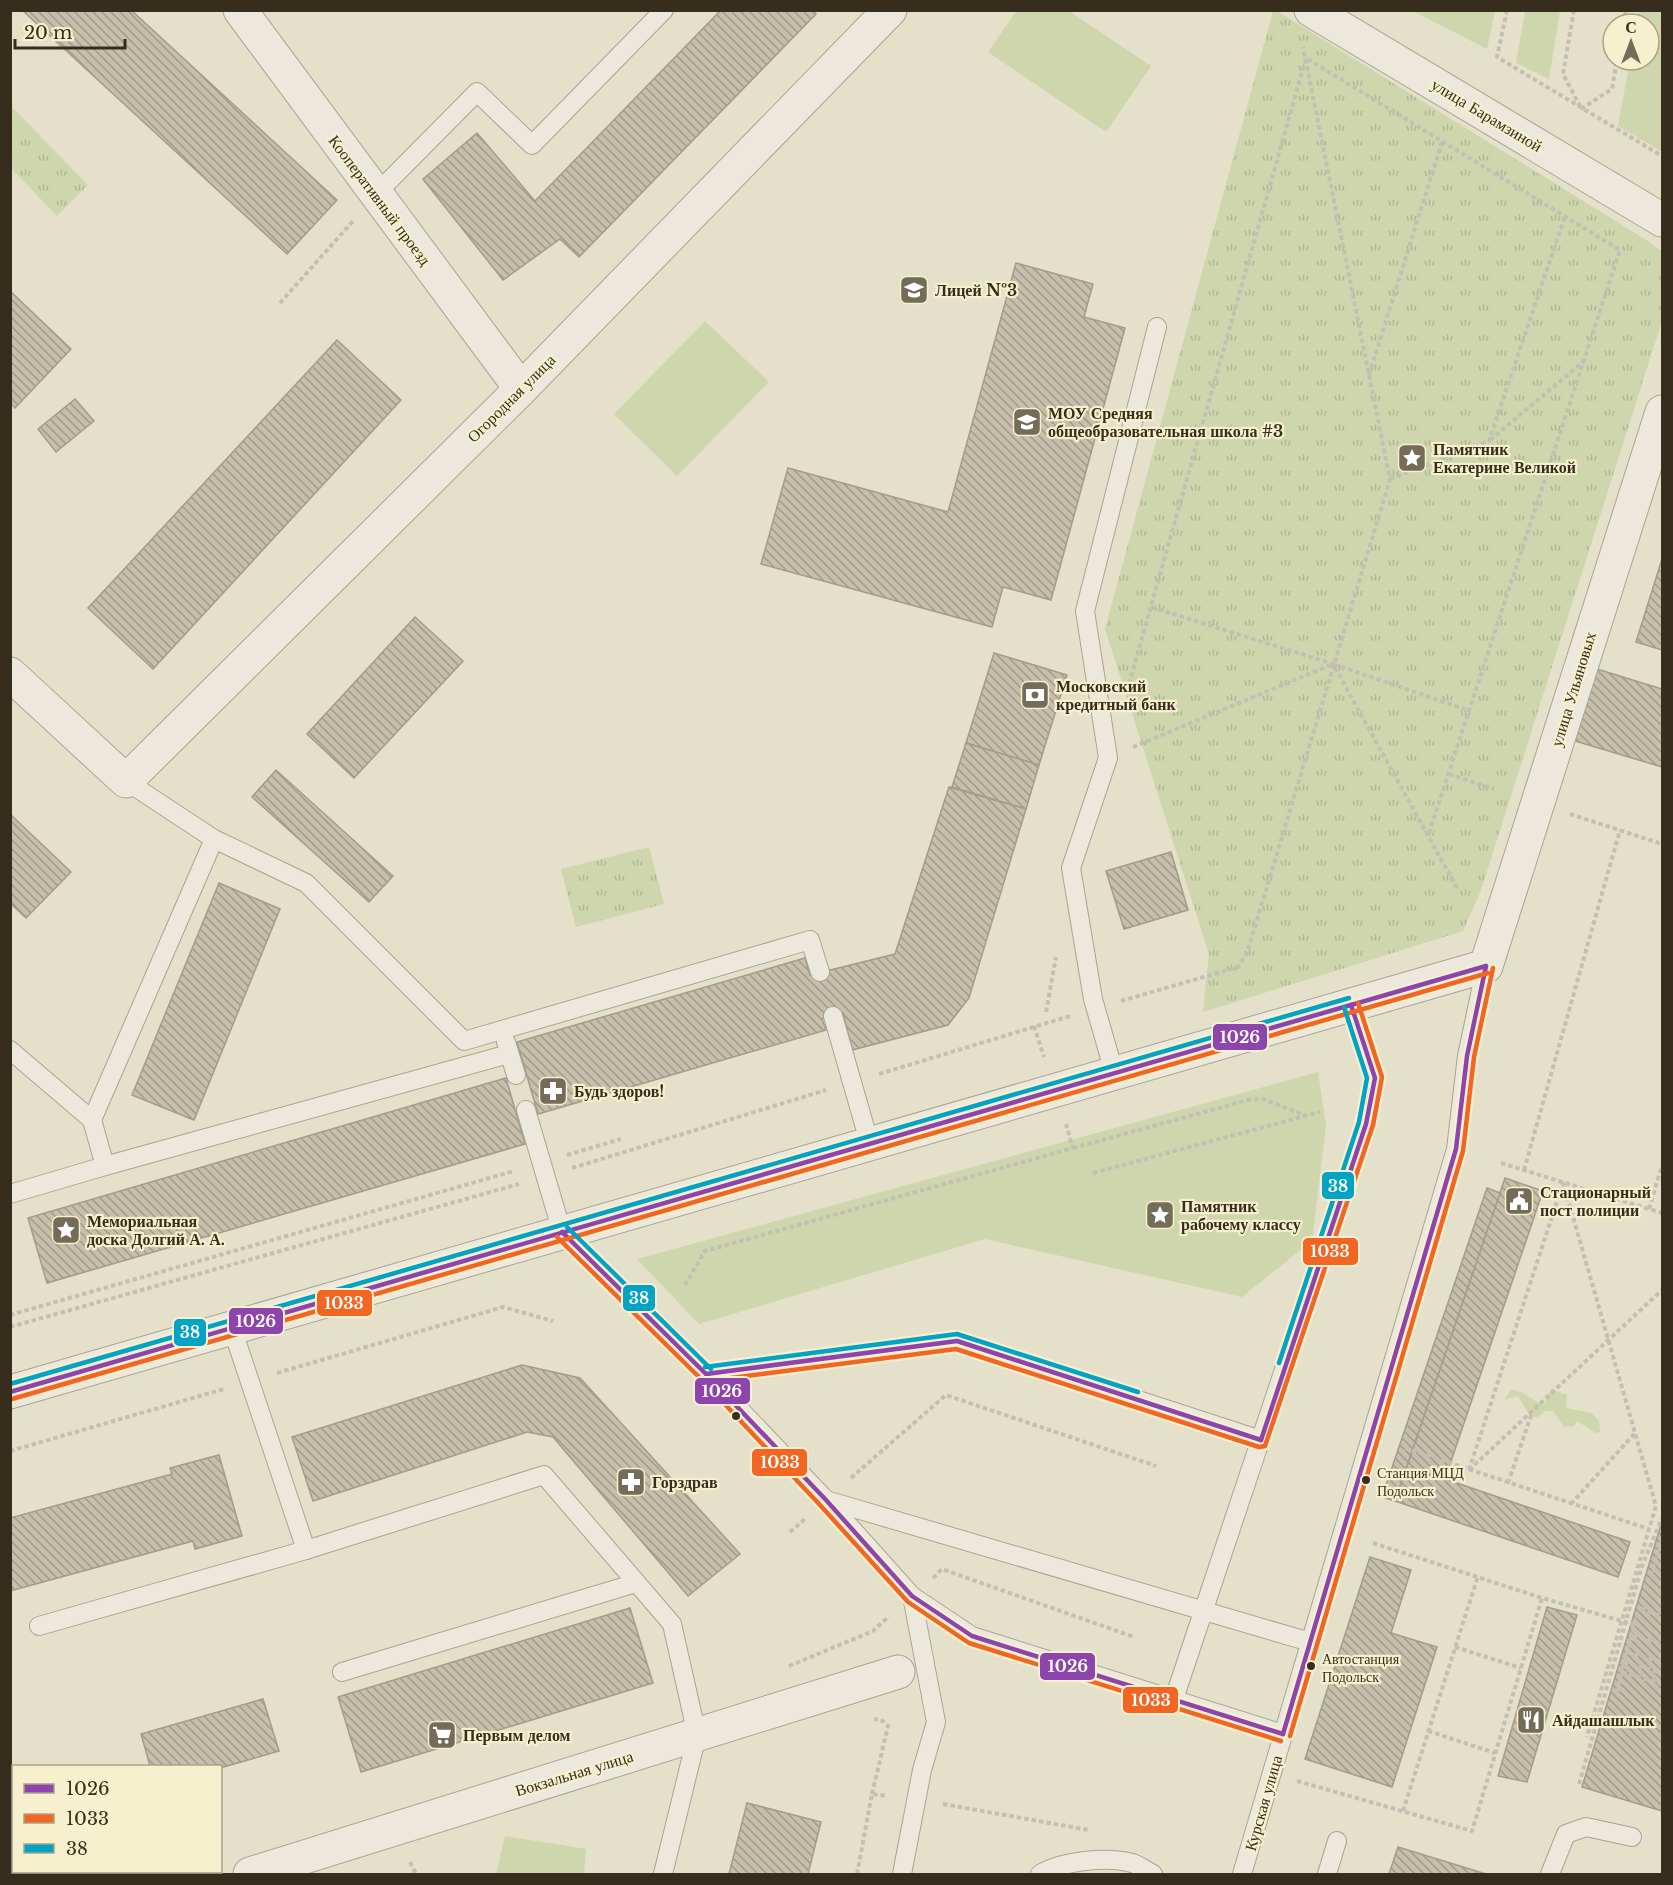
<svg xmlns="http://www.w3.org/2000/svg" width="1673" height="1885" font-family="'Libre Baskerville',serif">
	<defs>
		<pattern id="park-tufts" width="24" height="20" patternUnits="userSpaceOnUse" patternTransform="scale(1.5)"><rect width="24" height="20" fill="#cfd5ac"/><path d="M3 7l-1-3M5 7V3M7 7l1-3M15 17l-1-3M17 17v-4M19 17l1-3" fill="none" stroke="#b2b793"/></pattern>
		<pattern id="building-back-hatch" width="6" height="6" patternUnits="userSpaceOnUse" patternTransform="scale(1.5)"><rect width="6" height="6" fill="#c7beab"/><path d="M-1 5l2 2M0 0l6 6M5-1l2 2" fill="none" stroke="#a29b8a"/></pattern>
	</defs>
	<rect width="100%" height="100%" fill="#e4e0ca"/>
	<g fill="#cfd5ac">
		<polygon points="1017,10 1069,11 1151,66 1106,132 988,52"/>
		<polygon points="1639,10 1662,11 1662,152 1618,126 1630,60 1649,60 1649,24 1636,24"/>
		<polygon points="1413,11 1495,11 1487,49"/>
		<polygon points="1525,11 1560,11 1549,79 1516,63"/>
		<polygon points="705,321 769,382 677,476 614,414"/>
		<polygon points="1318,1072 1326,1126 1312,1241 1242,1297 985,1239 699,1324 637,1259"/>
		<path d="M1551,1389L1567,1395L1566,1408L1591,1413L1599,1420L1600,1432L1596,1433L1577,1421L1574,1426L1564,1427L1553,1411H1545L1538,1417L1530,1416L1518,1396L1504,1400L1511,1390C1525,1390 1531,1401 1544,1405Z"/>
		<polygon points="505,1836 586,1849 584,1874 496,1874"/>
	</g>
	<g fill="url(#park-tufts)">
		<polygon points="1273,11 1277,11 1651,243 1662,252 1662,321 1481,890 1463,931 1203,1012 1209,954 1105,629"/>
		<polygon points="11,106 88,185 57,216 11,168"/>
		<polygon points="649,847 664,904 576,927 561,869"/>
	</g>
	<g fill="url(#building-back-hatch)" stroke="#a49b8a" stroke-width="1.5">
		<polygon points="22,10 131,10 337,200 287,254"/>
		<polygon points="721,10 812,10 816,14 579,257 560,239 503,280 423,179 477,133 535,201"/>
		<polygon points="1016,263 1093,284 1084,317 1125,328 1051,600 1003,587 992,627 761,564 788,468 948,512"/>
		<polygon points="10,291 71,349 15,408 10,403"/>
		<polygon points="337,340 401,400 153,669 88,608"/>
		<polygon points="75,399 94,421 56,452 38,429"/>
		<polygon points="1662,559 1662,650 1636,642"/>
		<polygon points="415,617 463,661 354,778 307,734"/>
		<polygon points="994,653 1067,675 1039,765 966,743"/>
		<polygon points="1597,669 1662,689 1662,767 1575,741"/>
		<polygon points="966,743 1039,765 1026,809 952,787"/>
		<polygon points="276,770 393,876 369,902 252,797"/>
		<polygon points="949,787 1026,809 969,998 948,1025 852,1050 843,1013 822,1019 826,1030 538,1114 517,1042 805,958 810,975 895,954"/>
		<polygon points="10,814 71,872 26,918 10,903"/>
		<polygon points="1171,852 1188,910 1124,929 1106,871"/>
		<polygon points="219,883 280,909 194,1120 132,1095"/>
		<polygon points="506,1078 525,1144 47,1283 28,1218"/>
		<polygon points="1505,1178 1543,1191 1445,1479 1630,1542 1618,1577 1395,1501"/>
		<polygon points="1487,1188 1500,1193 1395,1501 1382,1497"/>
		<polygon points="522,1365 580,1378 740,1554 688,1596 553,1437 527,1432 313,1501 292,1437"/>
		<polygon points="219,1455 242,1536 195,1549 193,1541 10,1591 10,1518 172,1474 170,1468"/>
		<polygon points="1662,1521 1662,1811 1582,1787"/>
		<polygon points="1370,1557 1411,1570 1391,1633 1437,1647 1392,1787 1305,1759"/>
		<polygon points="1547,1607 1577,1615 1527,1782 1498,1776"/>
		<polygon points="630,1608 653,1683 361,1772 338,1697"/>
		<polygon points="263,1699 279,1751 220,1768 150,1766 141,1734"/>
		<polygon points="747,1803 821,1822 808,1874 729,1874"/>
		<polygon points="1398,1847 1486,1874 1389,1874"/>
	</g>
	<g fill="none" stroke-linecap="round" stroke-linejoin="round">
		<g stroke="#a8a494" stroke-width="20">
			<g id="service">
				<polyline points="376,194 477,92 532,145 664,10"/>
				<polyline points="126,781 214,839 306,883 464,1041 810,940 820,972"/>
				<polyline points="833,1016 870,1145"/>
				<polyline points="506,1042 516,1075"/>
				<polyline points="10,1050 92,1120 105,1166 10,1194"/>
				<polyline points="1114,1072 1093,999 1071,868 1108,758 1085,611 1157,327"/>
				<polyline points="526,1110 562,1232 706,1374 826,1500 912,1596 972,1636 1283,1734"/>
				<polyline points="92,1120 214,839"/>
				<polyline points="105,1166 509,1054"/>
				<polyline points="232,1328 306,1550"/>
				<polyline points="706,1374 957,1341 1261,1440"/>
				<polyline points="826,1500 1310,1642"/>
				<polyline points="39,1626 306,1550 544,1475 672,1624 697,1735 663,1874"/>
				<polyline points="342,1672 636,1583"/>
				<polyline points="1174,1699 1366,1124 1375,1078 1351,1005"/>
				<polyline points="902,1874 922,1770 936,1722 912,1596"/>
				<path d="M1040,1874C1062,1861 1107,1856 1132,1863C1139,1865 1147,1871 1153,1874"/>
				<polyline points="1242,1874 1456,1149 1467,1056 1486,966"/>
				<polyline points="1327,1874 1337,1841"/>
				<polyline points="1550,1874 1566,1834 1586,1827 1632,1837"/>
			</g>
		</g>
		<g stroke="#a8a494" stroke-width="35">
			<g id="minor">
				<polyline points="240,10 521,389"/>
				<polyline points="1311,10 1662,220"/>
				<polyline points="10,674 126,781 521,389 890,10"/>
				<polyline points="1486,966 1662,412"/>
				<polyline points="250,1874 898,1672"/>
			</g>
		</g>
		<g stroke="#a8a494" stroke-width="35">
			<polyline id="tertiary" points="10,1392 1486,966"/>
		</g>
		<g stroke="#c3c0b3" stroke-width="4" stroke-dasharray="4.5 3" stroke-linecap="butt">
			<polyline points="1507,10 1497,57 1662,156"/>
			<polyline points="1574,10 1563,74 1581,108"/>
			<polyline points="1624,24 1626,10"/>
			<polyline points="1581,109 1612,89 1617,60"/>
			<polyline points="280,303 353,221"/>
			<polyline points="1369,375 1442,142"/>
			<polyline points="1490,440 1583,362"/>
			<polyline points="1390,479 1489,441 1565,216"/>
			<polyline points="1151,607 1333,664 1458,890"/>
			<polyline points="1127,691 1306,58 1620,250 1428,836"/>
			<polyline points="1133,747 1333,664 1470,711"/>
			<polyline points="1449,774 1494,789"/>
			<polyline points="1570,814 1662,844"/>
			<polyline points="1121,1001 1238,967 1247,953 1390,479 1303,47"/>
			<polyline points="1046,1012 1056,957"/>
			<polyline points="1034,1026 1044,1057"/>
			<polyline points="879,1074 1070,1016"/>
			<polyline points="1073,1148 1248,1100 1262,1099 1307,1116"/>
			<polyline points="567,1155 621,1139"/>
			<polyline points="1501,1163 1662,1213"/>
			<polyline points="572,1168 826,1090"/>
			<polyline points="1524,1170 1620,830"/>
			<polyline points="1093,1173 1320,1112"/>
			<polyline points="1563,1182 1656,1506 1587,1737"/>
			<polyline points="1649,1209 1662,1165"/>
			<polyline points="685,1285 705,1251 1073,1148 1066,1124"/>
			<polyline points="10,1315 514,1171"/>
			<polyline points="10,1327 519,1184"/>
			<polyline points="277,1373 503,1307 553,1321"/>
			<polyline points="1405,1448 1649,1529"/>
			<polyline points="10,1451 224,1389"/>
			<polyline points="1469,1470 1563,1183"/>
			<polyline points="1469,1470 1662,1290"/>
			<polyline points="851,1478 946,1395 1156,1466"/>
			<polyline points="1508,1483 1532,1413"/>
			<polyline points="1571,1504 1635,1433"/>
			<polyline points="790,1532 805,1519"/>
			<polyline points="1373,1543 1542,1598 1636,1625"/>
			<polyline points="933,1578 942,1569 1134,1637"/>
			<polyline points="1641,1608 1662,1617"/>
			<polyline points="1633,1635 1662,1644"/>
			<polyline points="1455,1647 1521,1668"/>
			<polyline points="1627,1652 1662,1662"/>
			<polyline points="1624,1662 1662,1673"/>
			<polyline points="789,1666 873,1631 889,1616"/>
			<polyline points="1622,1672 1662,1684"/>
			<polyline points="1618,1691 1624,1662 1662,1537"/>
			<polyline points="1428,1731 1495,1753"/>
			<polyline points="1297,1781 1472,1831 1542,1598"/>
			<polyline points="1579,1784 1642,1566 1662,1518"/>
			<polyline points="872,1794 888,1726 883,1721 874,1719"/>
			<polyline points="943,1804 1089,1830"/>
			<polyline points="1403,1811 1478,1576"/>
			<polyline points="410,1862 416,1874"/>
			<polyline points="138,1874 148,1872"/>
			<polyline points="857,1874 872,1794 888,1796"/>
		</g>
		<use href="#service" stroke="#ece9dc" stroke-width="18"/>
		<use href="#minor" stroke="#ece9dc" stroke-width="33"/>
		<use href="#tertiary" stroke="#ece9dc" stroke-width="33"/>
		<g stroke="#f6f0cf" stroke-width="9">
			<g id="bus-1">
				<polyline points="562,1232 706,1374 826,1500 912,1596 972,1636 1283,1734"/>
				<polyline points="706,1374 957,1341 1261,1440"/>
				<polyline points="10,1392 1486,966"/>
				<polyline points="1261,1440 1366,1124 1375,1078 1351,1005"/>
				<polyline points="1283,1734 1456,1149 1467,1056 1486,966"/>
			</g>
		</g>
		<g stroke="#f6f0cf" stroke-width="9">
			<g id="bus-2">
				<polyline points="557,1237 701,1379 820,1505 908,1602 969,1643 1281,1741"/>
				<polyline points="707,1381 956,1349 1259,1447 1265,1446 1373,1125 1382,1077 1358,1003"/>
				<polyline points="12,1399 1488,973"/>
				<polyline points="1290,1736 1463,1151 1474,1057 1493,968"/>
			</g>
		</g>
		<g stroke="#f6f0cf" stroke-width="9">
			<g id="bus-3">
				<polyline points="567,1227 711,1369"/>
				<polyline points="1279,1363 1359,1122 1367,1078 1344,1007"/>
				<polyline points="705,1367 957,1334 1138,1392"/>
				<polyline points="10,1384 1349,998"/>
			</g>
		</g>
		<use href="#bus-1" stroke="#8e44ad" stroke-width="4.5"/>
		<use href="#bus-2" stroke="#f26522" stroke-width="4.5"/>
		<use href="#bus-3" stroke="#03a3c5" stroke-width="4.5"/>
	</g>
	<defs>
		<g id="school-square" transform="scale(1.5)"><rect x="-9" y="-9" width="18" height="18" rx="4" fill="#746c59" stroke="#f6f0cf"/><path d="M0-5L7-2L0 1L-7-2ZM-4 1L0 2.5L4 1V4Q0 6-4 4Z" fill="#fff"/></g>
		<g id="sight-square" transform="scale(1.5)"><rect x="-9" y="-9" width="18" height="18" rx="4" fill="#746c59" stroke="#f6f0cf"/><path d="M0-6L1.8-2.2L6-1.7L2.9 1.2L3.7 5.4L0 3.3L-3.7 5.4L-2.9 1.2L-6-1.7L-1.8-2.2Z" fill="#fff"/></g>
		<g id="bank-square" transform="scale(1.5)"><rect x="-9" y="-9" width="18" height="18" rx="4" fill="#746c59" stroke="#f6f0cf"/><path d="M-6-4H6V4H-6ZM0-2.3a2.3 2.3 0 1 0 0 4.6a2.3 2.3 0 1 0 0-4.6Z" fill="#fff"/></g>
		<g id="pharmacy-square" transform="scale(1.5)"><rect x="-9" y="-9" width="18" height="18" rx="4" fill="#746c59" stroke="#f6f0cf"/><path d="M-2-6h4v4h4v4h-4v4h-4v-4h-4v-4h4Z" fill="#fff"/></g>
		<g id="civic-square" transform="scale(1.5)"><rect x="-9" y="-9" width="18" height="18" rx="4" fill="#746c59" stroke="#f6f0cf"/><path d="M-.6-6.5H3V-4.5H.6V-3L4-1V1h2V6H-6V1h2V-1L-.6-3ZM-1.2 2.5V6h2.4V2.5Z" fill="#fff"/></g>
		<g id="restaurant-square" transform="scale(1.5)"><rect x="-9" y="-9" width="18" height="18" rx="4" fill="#746c59" stroke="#f6f0cf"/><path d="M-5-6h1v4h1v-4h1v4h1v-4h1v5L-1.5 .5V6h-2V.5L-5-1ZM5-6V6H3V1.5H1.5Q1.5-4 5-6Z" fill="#fff"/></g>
		<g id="supermarket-square" transform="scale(1.5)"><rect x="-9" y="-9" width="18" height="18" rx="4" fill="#746c59" stroke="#f6f0cf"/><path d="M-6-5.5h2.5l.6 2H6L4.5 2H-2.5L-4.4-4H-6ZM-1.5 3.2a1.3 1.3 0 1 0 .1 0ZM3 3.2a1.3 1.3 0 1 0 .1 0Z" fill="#fff"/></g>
	</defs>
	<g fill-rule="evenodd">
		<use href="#school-square" x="914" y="290"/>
		<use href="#school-square" x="1027" y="422"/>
		<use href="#sight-square" x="1412" y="458"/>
		<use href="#bank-square" x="1035" y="695"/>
		<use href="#pharmacy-square" x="553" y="1091"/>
		<use href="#civic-square" x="1519" y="1201"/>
		<use href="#sight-square" x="1160" y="1215"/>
		<use href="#sight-square" x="66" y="1230"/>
		<use href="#pharmacy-square" x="631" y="1482"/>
		<use href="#restaurant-square" x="1531" y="1720"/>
		<use href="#supermarket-square" x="442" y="1735"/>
	</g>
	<g fill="#372d1c" stroke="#f6f0cf" stroke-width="2">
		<circle cx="736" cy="1416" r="5"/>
		<circle cx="1366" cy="1480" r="5"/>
		<circle cx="1311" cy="1666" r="5"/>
	</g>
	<g text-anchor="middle" stroke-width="4.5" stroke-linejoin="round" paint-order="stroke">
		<g font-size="14" fill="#372d1c" stroke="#f6f0cf" text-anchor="start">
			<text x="1377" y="1478">Станция МЦД<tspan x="1377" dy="18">Подольск</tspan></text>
			<text x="1322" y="1664">Автостанция<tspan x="1322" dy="18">Подольск</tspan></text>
		</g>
		<g font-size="16" fill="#372d1c" stroke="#f6f0cf">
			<text transform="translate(1487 115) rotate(31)" y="6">улица Барамзиной</text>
			<text transform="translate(380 200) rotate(53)" y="6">Кооперативный проезд</text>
			<text transform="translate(511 398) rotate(-45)" y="6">Огородная улица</text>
			<text transform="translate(1573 689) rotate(-73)" y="6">улица Ульяновых</text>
			<text transform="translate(574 1773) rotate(-17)" y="6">Вокзальная улица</text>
			<text transform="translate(1263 1803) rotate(-74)" y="6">Курская улица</text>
		</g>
		<g font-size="16" font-weight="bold" fill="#372d1c" stroke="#f6f0cf" text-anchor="start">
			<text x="935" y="296">Лицей №3</text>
			<text x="1048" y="419">МОУ Средняя<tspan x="1048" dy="18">общеобразовательная школа #3</tspan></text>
			<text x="1433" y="455">Памятник<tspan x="1433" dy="18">Екатерине Великой</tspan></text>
			<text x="1056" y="692">Московский<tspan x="1056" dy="18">кредитный банк</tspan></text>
			<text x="574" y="1097">Будь здоров!</text>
			<text x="1540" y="1198">Стационарный<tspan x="1540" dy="18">пост полиции</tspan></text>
			<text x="1181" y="1212">Памятник<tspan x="1181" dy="18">рабочему классу</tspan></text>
			<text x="87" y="1227">Мемориальная<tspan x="87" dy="18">доска Долгий А. А.</tspan></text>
			<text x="652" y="1488">Горздрав</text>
			<text x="1552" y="1726">Айдашашлык</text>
			<text x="463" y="1741">Первым делом</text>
		</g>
	</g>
	<g stroke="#f6f0cf" stroke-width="2">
		<rect x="1212" y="1023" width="56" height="28" rx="6" fill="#8e44ad"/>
		<rect x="1321" y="1171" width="34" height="29" rx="6" fill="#03a3c5"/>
		<rect x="1302" y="1237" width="57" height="29" rx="6" fill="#f26522"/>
		<rect x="622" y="1284" width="34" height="28" rx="6" fill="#03a3c5"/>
		<rect x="316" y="1289" width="57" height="28" rx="6" fill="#f26522"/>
		<rect x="228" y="1307" width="56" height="28" rx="6" fill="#8e44ad"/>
		<rect x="173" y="1318" width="34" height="29" rx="6" fill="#03a3c5"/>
		<rect x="694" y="1377" width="57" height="28" rx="6" fill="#8e44ad"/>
		<rect x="751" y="1448" width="57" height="29" rx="6" fill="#f26522"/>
		<rect x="1039" y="1652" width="57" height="29" rx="6" fill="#8e44ad"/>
		<rect x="1122" y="1686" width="57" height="28" rx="6" fill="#f26522"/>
	</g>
	<g font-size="16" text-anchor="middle" font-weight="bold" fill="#fff">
		<text x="1240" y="1043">1026</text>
		<text x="1338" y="1192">38</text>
		<text x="1330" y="1257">1033</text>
		<text x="639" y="1304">38</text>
		<text x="344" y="1309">1033</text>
		<text x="256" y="1327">1026</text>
		<text x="190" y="1338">38</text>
		<text x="722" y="1397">1026</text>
		<text x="780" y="1468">1033</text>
		<text x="1068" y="1672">1026</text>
		<text x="1151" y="1706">1033</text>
	</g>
	<rect width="1673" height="1885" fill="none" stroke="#372d1c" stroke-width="24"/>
	<rect x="12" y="1765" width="210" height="108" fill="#f6f0cf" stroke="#aaa287" stroke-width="1.5"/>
	<rect x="24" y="1784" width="30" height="9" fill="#8e44ad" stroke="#aaa287" stroke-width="1.5"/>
	<text x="66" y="1795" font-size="18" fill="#372d1c">1026</text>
	<rect x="24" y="1814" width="30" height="9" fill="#f26522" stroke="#aaa287" stroke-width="1.5"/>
	<text x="66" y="1825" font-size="18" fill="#372d1c">1033</text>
	<rect x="24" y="1844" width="30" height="9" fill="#03a3c5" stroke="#aaa287" stroke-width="1.5"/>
	<text x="66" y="1855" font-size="18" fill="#372d1c">38</text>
	<g transform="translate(1631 42)"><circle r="28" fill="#f6f0cf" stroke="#aaa287" stroke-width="1.5"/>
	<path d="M0-4.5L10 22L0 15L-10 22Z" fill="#746c59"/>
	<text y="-9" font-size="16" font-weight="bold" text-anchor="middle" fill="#372d1c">С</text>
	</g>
	<path d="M15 39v9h110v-9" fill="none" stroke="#372d1c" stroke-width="3"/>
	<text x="24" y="39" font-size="18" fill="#372d1c" stroke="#f6f0cf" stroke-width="4.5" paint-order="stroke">20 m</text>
</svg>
